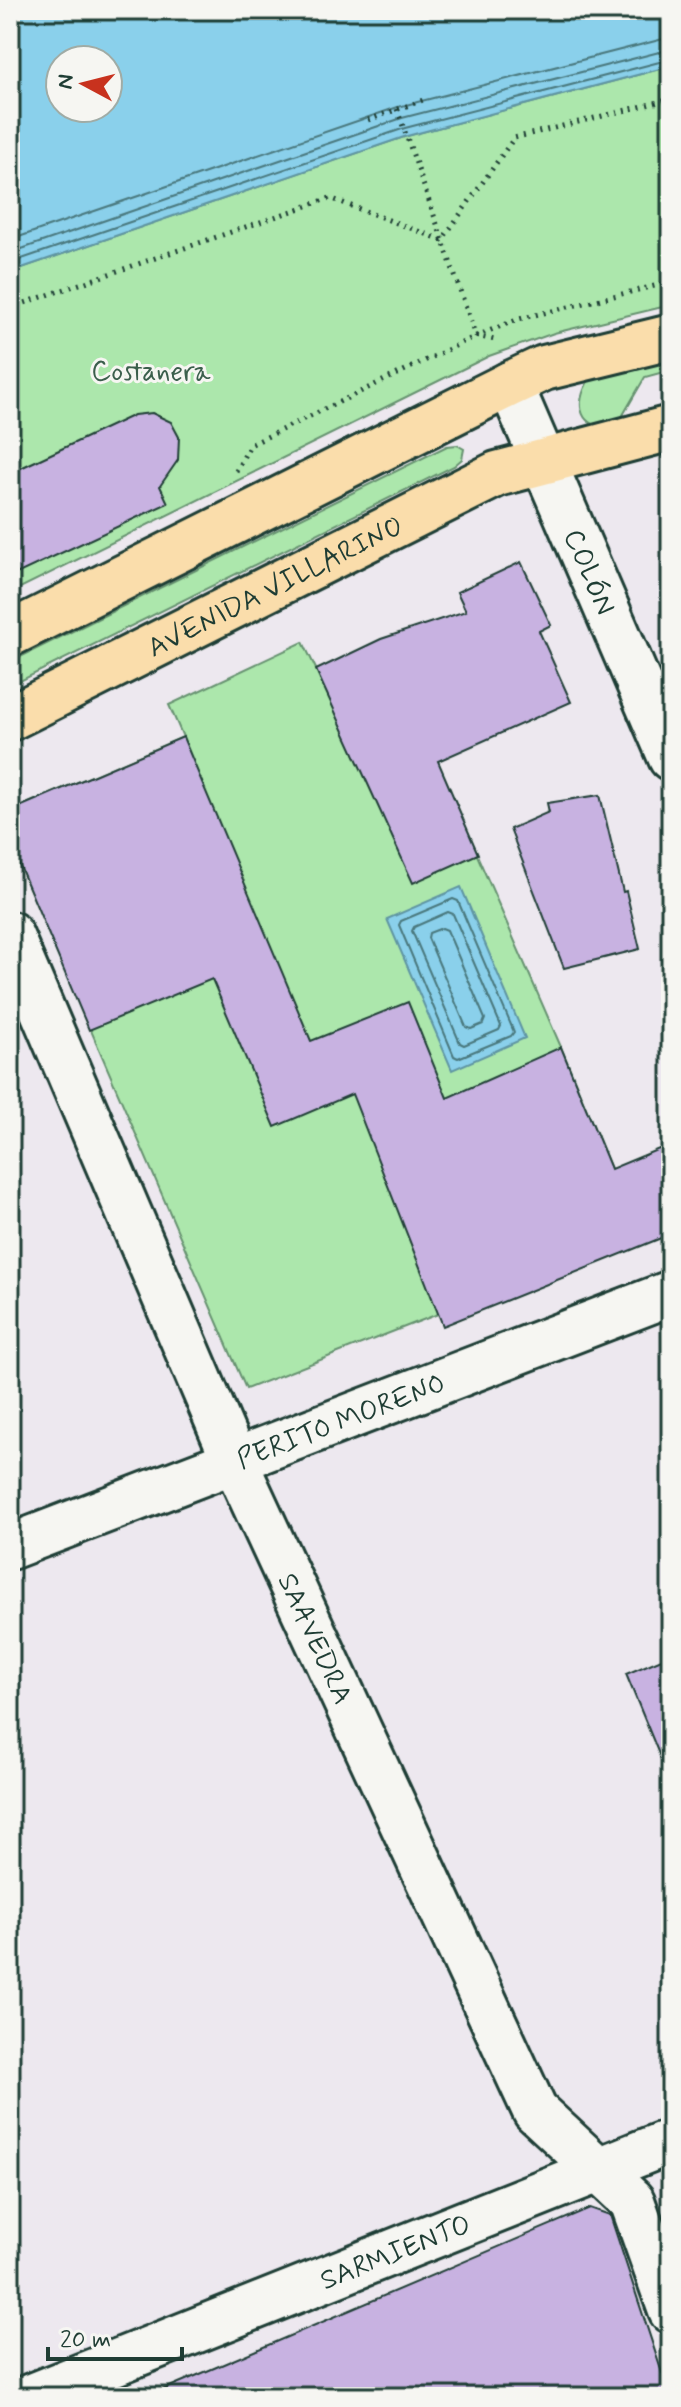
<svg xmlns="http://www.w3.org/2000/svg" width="681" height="2407" font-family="Mynerve,sans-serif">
	<rect width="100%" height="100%" fill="#ede8ef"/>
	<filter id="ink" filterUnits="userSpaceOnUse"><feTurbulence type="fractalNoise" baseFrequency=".0125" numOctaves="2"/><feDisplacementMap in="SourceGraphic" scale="16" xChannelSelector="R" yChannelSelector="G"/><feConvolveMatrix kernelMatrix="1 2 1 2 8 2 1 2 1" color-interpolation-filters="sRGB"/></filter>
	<g filter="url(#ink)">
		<g fill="#ace7ac" stroke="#669270" stroke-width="2">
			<polygon points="671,66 671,305 554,333 489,356 10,593 10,272 407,136"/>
			<path d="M671,358V370L645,377L616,427C579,430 573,406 590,378Z"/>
			<polygon points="457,445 464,449 462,459 454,466 10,686 10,662 447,446"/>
			<polygon points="303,642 352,744 415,713 561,1047 642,1245 438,1314 246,1389 10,843 10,811 183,737 169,705"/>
		</g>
		<g fill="#8ad0eb" stroke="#5f95a2" stroke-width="2" fill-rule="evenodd">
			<path d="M10,10H671V66L407,136L10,272ZM60,60H108V108H60Z"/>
			<polygon points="461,887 525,1038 452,1070 387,919"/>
		</g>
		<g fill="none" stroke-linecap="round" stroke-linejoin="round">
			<g stroke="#4a787d" stroke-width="2">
				<polyline points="10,240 398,107 671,37"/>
				<polyline points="10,253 402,118 671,49"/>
				<polyline points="10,263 405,128 671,59"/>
				<polygon points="453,899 458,901 514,1032 511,1036 458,1058 454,1056 399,925 401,921"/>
				<polygon points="448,912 453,914 501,1026 499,1030 464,1045 460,1043 412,931 414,927"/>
				<polygon points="442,928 447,930 485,1019 483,1024 471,1029 466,1027 428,938 429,933"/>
			</g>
		</g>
		<g fill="#c8b2e1" stroke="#1f3d34" stroke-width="2">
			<polygon points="152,413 171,422 179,437 178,460 160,486 168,503 10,577 10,473 134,415"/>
			<polygon points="521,562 551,625 539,631 571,702 438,761 478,854 413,883 316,670 381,639 466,611 457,592"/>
			<polygon points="183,737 311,1041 408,1002 447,1098 561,1047 611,1169 671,1144 671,1234 443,1326 352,1094 275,1127 212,979 89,1030 10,843 10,811"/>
			<polygon points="600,795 623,892 626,891 640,949 564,968 510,829 549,812 547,803"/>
			<polygon points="671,1655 671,1781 670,1781 626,1674"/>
			<polygon points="590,2208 610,2215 670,2397 146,2397"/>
		</g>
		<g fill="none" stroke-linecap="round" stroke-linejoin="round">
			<g stroke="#1f3d34" stroke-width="50">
				<g id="minor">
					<path id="s1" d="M510,384L671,758"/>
					<path id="s2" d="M10,934L235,1462L535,2111L632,2201L671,2311"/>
					<path id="s3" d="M10,1547L671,1293"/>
					<path id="s4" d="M29,2397L671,2141"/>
				</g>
			</g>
			<g stroke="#1f3d34" stroke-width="50">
				<g id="major">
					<polyline points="10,634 510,384 544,368 671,337"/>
					<path id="s5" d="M10,718L497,474L671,428"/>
				</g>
			</g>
			<g stroke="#1f3d34" stroke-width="5" stroke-dasharray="2 6" stroke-linecap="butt">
				<polyline points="397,109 476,336 495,340"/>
				<polyline points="368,120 426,99"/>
				<polyline points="10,308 330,198 442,240 514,138 671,99"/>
				<polyline points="236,471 250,445 476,336 519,319 671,282"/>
			</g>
			<use href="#minor" stroke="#f6f6f2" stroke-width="44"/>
			<use href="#major" stroke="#faddab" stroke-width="44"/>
		</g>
	</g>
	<g text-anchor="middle" stroke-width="6" stroke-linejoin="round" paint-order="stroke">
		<g font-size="28" fill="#3b5f4c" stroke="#f6f6f2">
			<text x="151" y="380">Costanera</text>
		</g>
		<g font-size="28" fill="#1f3d34" stroke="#f6f6f2">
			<text dy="10" stroke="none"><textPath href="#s1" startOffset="204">COLÓN</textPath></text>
			<text dy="10" stroke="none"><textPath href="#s5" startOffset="296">AVENIDA VILLARINO</textPath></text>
			<text dy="10" stroke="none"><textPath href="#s3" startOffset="354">PERITO MORENO</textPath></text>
			<text dy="10" stroke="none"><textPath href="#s2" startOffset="768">SAAVEDRA</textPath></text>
			<text dy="10" stroke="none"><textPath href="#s4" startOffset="394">SARMIENTO</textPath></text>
		</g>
	</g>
	<rect width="681" height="2407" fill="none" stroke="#f6f6f2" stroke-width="40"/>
	<rect x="20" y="20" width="641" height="2367" fill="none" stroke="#1f3d34" stroke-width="3" filter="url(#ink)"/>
	<g transform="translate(84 84) rotate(277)"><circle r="38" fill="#f6f6f2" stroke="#a0aca6" stroke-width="2"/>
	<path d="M0-6L14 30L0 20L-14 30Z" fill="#c8321e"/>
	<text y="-12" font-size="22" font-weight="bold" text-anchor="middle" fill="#1f3d34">N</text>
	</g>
	<path d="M48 2347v12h134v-12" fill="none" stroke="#1f3d34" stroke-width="4"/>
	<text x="60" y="2347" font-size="24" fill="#1f3d34" stroke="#f6f6f2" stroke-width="6" paint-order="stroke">20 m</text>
</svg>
